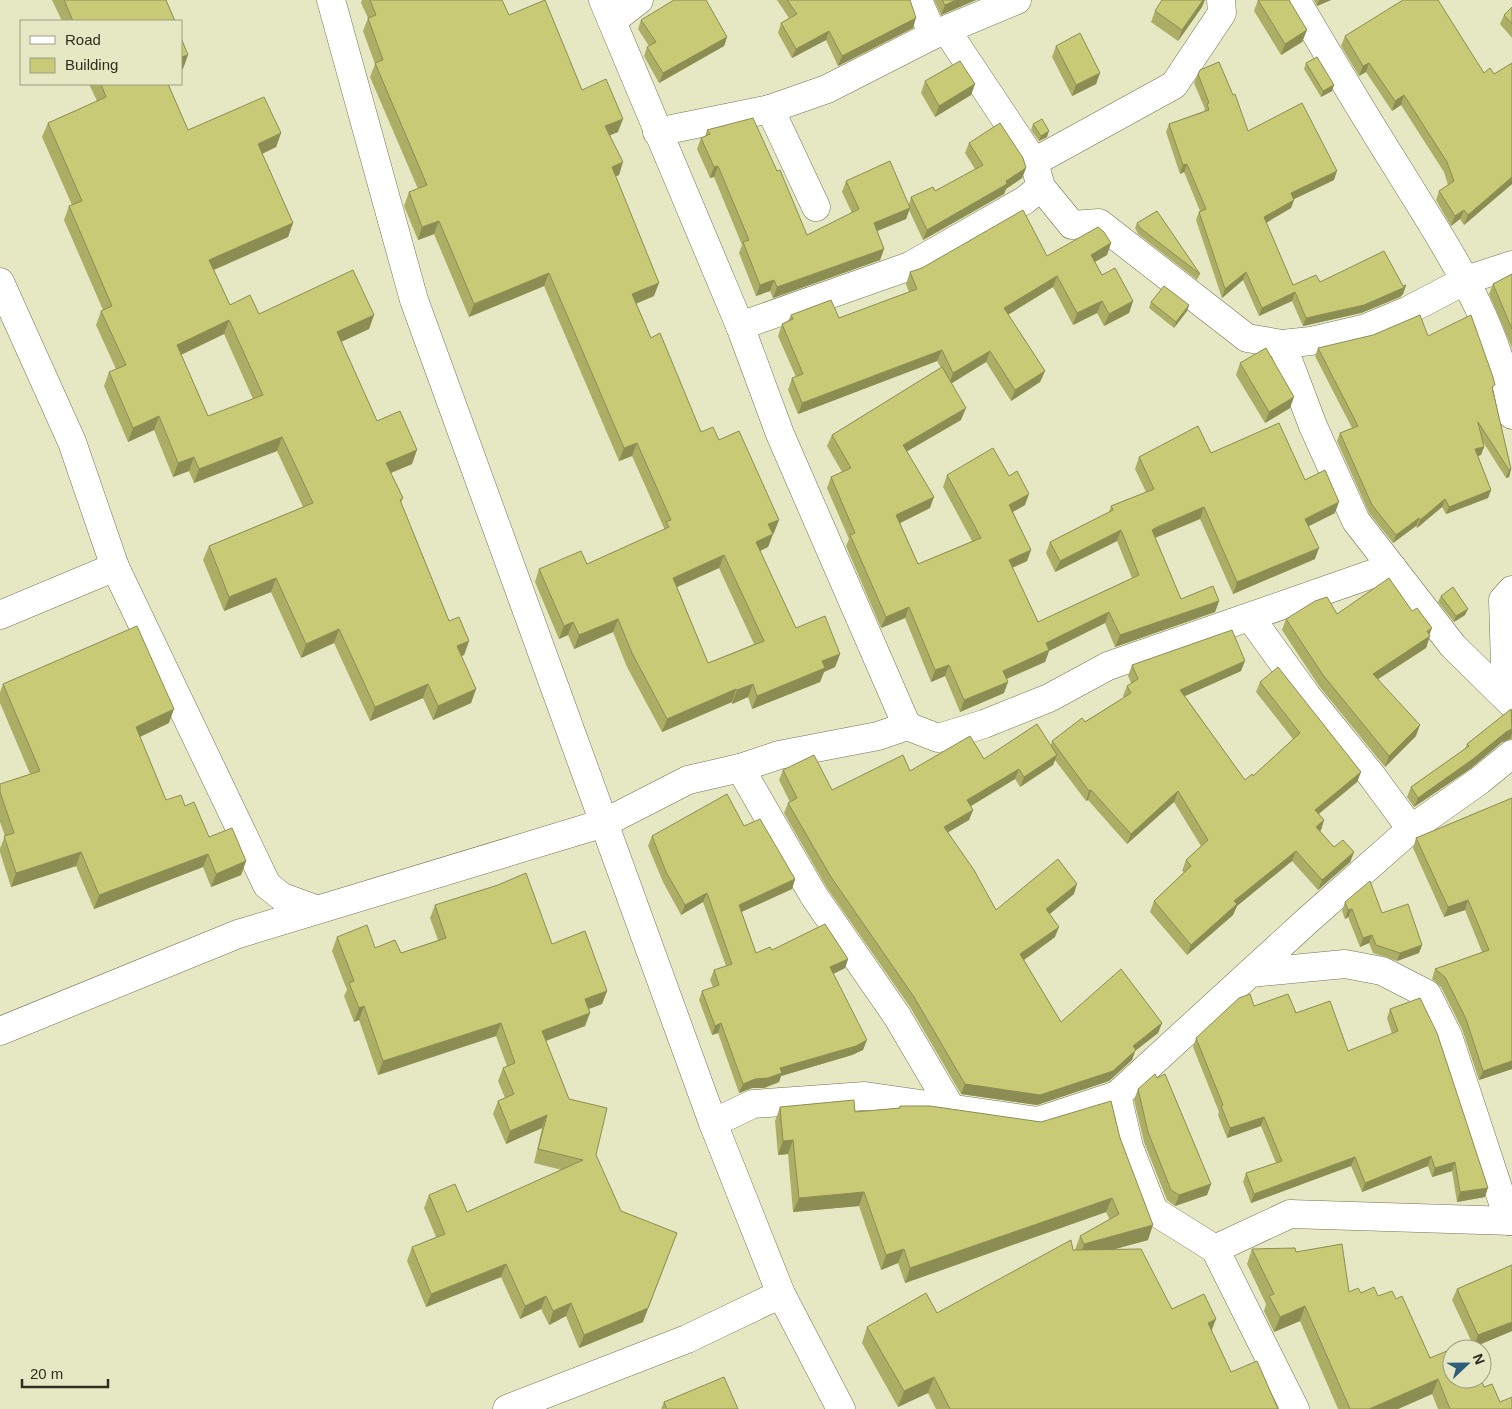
<svg xmlns="http://www.w3.org/2000/svg" width="1512" height="1409" font-family="Arial,sans-serif">
	<rect width="100%" height="100%" fill="#e6e8c3"/>
	<g fill="none" stroke-linecap="round" stroke-linejoin="round">
		<g stroke="#727352" stroke-width="29">
			<g id="minor">
				<polyline points="331,0 414,300 713,1123 781,1294 841,1409"/>
				<polyline points="603,0 740,326 780,434 907,726"/>
				<polyline points="918,0 933,35"/>
				<path d="M1296,0C1330,58 1364,115 1400,172C1447,249 1500,324 1512,415"/>
				<polyline points="612,21 639,0"/>
				<polyline points="947,31 1034,162 1041,187 1072,225 1099,223 1247,338 1282,344 1311,341 1366,328 1407,311 1466,280 1512,265"/>
				<polyline points="770,109 816,207"/>
				<polyline points="657,132 770,109 827,89 933,35 1017,0"/>
				<polyline points="1034,162 1174,85 1222,13 1221,0"/>
				<polyline points="0,282 72,442 115,567 267,885 282,897 315,909"/>
				<polyline points="740,326 910,266 1025,200 1041,187"/>
				<polyline points="1282,344 1313,426 1356,521 1453,646 1512,704"/>
				<polyline points="0,615 115,567"/>
				<polyline points="1250,617 1307,696 1372,776 1411,829"/>
				<polyline points="1506,697 1503,600 1512,590"/>
				<polyline points="740,768 814,896 897,1016 951,1108"/>
				<polyline points="1250,973 1345,964 1382,971 1427,994 1448,1036 1509,1221"/>
				<polyline points="0,1031 238,934 604,823 688,780 740,768 779,755 878,736 907,726 938,738 984,724 1049,698 1108,666 1392,567"/>
				<polyline points="1117,1095 1129,1147 1154,1211 1215,1249 1295,1409"/>
				<polyline points="713,1123 753,1104 865,1096 1038,1121 1117,1095 1308,920 1411,829 1479,781 1512,754"/>
				<polyline points="1215,1249 1290,1214 1512,1221"/>
				<polyline points="507,1409 687,1339 781,1294"/>
			</g>
		</g>
		<use href="#minor" stroke="#fff" stroke-width="28"/>
	</g>
	<g fill="#acae65" fill-rule="evenodd">
		<polygon points="52,0 166,0 175,21 62,21"/>
		<path d="M362,0H502L509,15L582,90L618,132L610,135L619,175L615,176L654,296L636,304L651,338L701,432L719,440L774,533L773,534L768,547L760,551L796,628L840,654L835,667L824,672L820,682L752,709L748,697L732,704V702L662,732L627,667L613,632L574,649L568,635L559,639L535,582L539,569L587,564L664,530V528L632,456L619,461L544,286L469,317L434,234L418,240L404,206L409,192L418,189L370,77L375,64L363,31L368,18L361,3ZM719,568L754,644L708,663L677,587Z"/>
		<polygon points="777,0 910,0 913,28 838,66 826,40 792,58 778,33 781,23 789,18"/>
		<polygon points="934,0 976,0 941,15"/>
		<polygon points="1258,0 1307,30 1302,42 1281,55 1254,11"/>
		<polygon points="1314,0 1331,0 1317,6"/>
		<polygon points="1202,7 1178,41 1151,22 1155,11"/>
		<polygon points="1512,7 1512,38 1500,24 1504,15"/>
		<polygon points="641,20 727,37 724,46 659,83 644,56 647,47 649,46 638,29"/>
		<polygon points="1345,36 1484,73 1494,74 1512,63 1512,184 1464,225 1460,219 1451,226 1436,200 1439,191 1448,185 1444,172 1401,105 1392,111 1366,72 1359,76 1341,46"/>
		<polygon points="1056,46 1100,73 1096,84 1072,96 1052,57"/>
		<polygon points="1306,63 1334,85 1332,91 1321,97 1304,69"/>
		<polygon points="1198,74 1248,131 1334,180 1294,199 1291,208 1266,222 1293,285 1320,282 1403,286 1406,285 1403,294 1400,297 1361,313 1303,326 1292,301 1259,316 1243,280 1222,298 1196,220 1199,212 1200,211 1184,172 1180,174 1166,132 1169,124 1204,111 1205,109 1194,83"/>
		<polygon points="925,81 975,84 971,95 935,117 921,93"/>
		<path d="M89,84H168L188,130L281,133L276,147L262,154L293,223L288,237L214,270L230,305L259,314L374,315L369,329L341,342L377,421L412,464L391,473L403,498L401,503L449,621L469,641L464,655L461,656L476,689L471,703L433,720L423,698L370,721L334,643L301,658L271,592L224,611L203,560L209,546L303,507L277,451L194,483L189,471L173,477L154,430L128,442L104,386L109,372L116,369L96,325L101,311L103,310L64,220L69,206L72,205L42,137L48,123L97,101ZM224,334L253,399L208,416L181,355Z"/>
		<polygon points="1033,124 1047,137 1039,141 1031,130"/>
		<polygon points="707,130 777,171 807,235 852,213 842,192 846,181 909,204 911,197 935,191 975,169 965,153 969,143 1026,168 1022,178 1006,189 1004,194 923,240 909,210 906,219 877,231 884,249 880,260 773,298 770,291 756,296 739,253 742,245 714,177 710,178 697,149 701,138 705,137"/>
		<polygon points="1137,223 1200,274 1197,280 1138,234 1135,228"/>
		<polygon points="1111,243 1107,255 1095,262 1102,275 1133,301 1129,313 1104,326 1097,313 1073,325 1053,287 1008,315 1045,371 1040,382 1011,401 986,362 951,383 961,420 907,451 930,508 900,523 918,564 972,541 943,487 947,475 1025,505 1013,512 1031,550 1027,561 1012,568 1038,622 1132,578 1117,541 1055,572 1046,553 1050,542 1109,512 1111,506 1146,492 1135,469 1139,457 1211,453 1305,480 1335,513 1309,526 1315,559 1233,594 1200,519 1155,538 1181,599 1219,601 1215,612 1115,647 1105,623 1049,651 1045,662 1007,679 1004,693 960,712 945,676 931,682 905,618 881,628 846,546 849,539 827,488 831,477 842,472 827,446 832,435 941,368 937,361 798,414 788,390 792,378 796,377 778,336 782,324 788,321 791,315 839,318 909,292 906,284 910,272 1047,256"/>
		<polygon points="1512,274 1512,348 1489,294 1493,284"/>
		<polygon points="1151,302 1189,305 1187,311 1174,328 1149,308"/>
		<polygon points="1428,336 1493,390 1511,469 1509,477 1506,478 1483,442 1484,447 1481,455 1478,456 1491,490 1488,498 1446,514 1442,507 1417,528 1416,526 1393,543 1369,513 1337,441 1340,433 1352,428 1315,356 1318,348"/>
		<polygon points="1240,363 1290,408 1265,423 1236,375"/>
		<polygon points="1441,596 1465,615 1454,622 1438,602"/>
		<polygon points="1337,614 1429,635 1426,648 1378,679 1416,736 1385,767 1319,686 1282,630 1286,619"/>
		<polygon points="1132,665 1241,671 1185,696 1245,780 1253,776 1293,739 1256,692 1260,682 1361,772 1357,782 1319,814 1324,820 1320,831 1334,847 1354,852 1350,862 1318,890 1292,861 1237,906 1233,915 1187,955 1150,912 1154,901 1184,872 1182,871 1186,860 1201,846 1174,802 1127,844 1088,800 1086,801 1055,760 1053,765 1020,787 1015,779 970,806 973,810 969,820 948,832 996,910 1074,894 1050,914 1055,937 1024,960 1061,1022 1162,1023 1158,1033 1135,1051 1132,1060 1109,1081 1037,1105 961,1094 910,1007 827,888 784,813 788,803 790,802 779,780 783,770 832,790 910,771 984,759 1051,745 1052,741 1124,698 1123,696 1127,686 1131,683 1128,676"/>
		<polygon points="3,684 169,723 140,737 166,800 185,806 209,837 246,861 241,875 211,887 203,867 94,909 76,866 11,887 0,852 0,848 5,836 0,822 0,784 30,774 0,703 0,692"/>
		<polygon points="1512,709 1512,739 1510,739 1502,742 1470,769 1414,807 1407,797 1411,787 1465,749 1467,744"/>
		<polygon points="1512,798 1512,1069 1479,1080 1462,1029 1441,987 1432,979 1435,969 1482,952 1465,910 1444,917 1413,848 1416,838"/>
		<polygon points="744,826 795,879 792,889 741,912 756,953 772,950 848,959 845,968 833,974 863,1050 852,1055 781,1076 779,1082 764,1088 752,1088 739,1093 718,1033 712,1035 699,1000 702,991 713,987 710,980 714,970 726,966 703,902 681,915 663,882 648,846 652,836"/>
		<polygon points="1345,902 1382,913 1422,945 1419,953 1397,961 1373,953 1369,943 1360,947 1348,917 1345,919 1342,911"/>
		<polygon points="435,905 552,944 607,991 602,1004 589,1009 585,1026 546,1041 569,1099 596,1155 643,1322 579,1348 566,1316 549,1325 541,1309 520,1319 501,1277 426,1307 407,1261 412,1247 436,1237 424,1208 429,1195 467,1212 562,1170 534,1163 542,1128 506,1144 493,1114 498,1101 505,1098 498,1081 503,1068 507,1066 496,1036 378,1075 359,1020 354,1022 344,996 347,990 332,951 337,937 375,948 401,953 438,940 430,918"/>
		<polygon points="1254,1006 1296,1013 1348,1051 1392,1034 1387,1018 1390,1009 1485,1197 1457,1202 1452,1171 1432,1177 1428,1166 1362,1192 1351,1166 1251,1203 1243,1182 1246,1173 1276,1163 1261,1126 1227,1138 1218,1115 1219,1112 1193,1047 1196,1038"/>
		<polygon points="1138,1089 1211,1184 1207,1195 1175,1206 1167,1200 1144,1142 1134,1100"/>
		<polygon points="900,1106 1120,1138 1148,1240 1111,1250 1172,1309 1212,1331 1231,1372 1278,1409 936,1409 928,1393 898,1407 862,1343 867,1327 937,1313 1073,1250 1075,1250 1080,1236 1110,1220 1106,1212 905,1283 898,1263 881,1270 859,1206 793,1212 788,1154 778,1155 775,1121 780,1107 855,1112 899,1108"/>
		<polygon points="1252,1249 1296,1252 1349,1292 1396,1299 1430,1358 1484,1387 1500,1402 1512,1409 1438,1409 1432,1394 1398,1409 1338,1409 1300,1321 1274,1332 1264,1311 1266,1304 1247,1264"/>
		<polygon points="1512,1265 1512,1331 1474,1347 1452,1300 1457,1289"/>
		<polygon points="664,1402 738,1409 661,1409"/>
	</g>
	<g fill="#8c8d53">
		<polygon points="956,0 976,0 941,15 945,5"/>
		<polygon points="1203,0 1205,0 1202,7 1178,41 1182,30"/>
		<polygon points="1319,0 1331,0 1317,6"/>
		<polygon points="916,18 913,28 838,66 842,56"/>
		<polygon points="1307,30 1302,42 1281,55 1285,44"/>
		<polygon points="829,31 826,40 792,58 796,49"/>
		<polygon points="727,37 724,46 659,83 663,73"/>
		<polygon points="188,55 183,69 181,69 181,57"/>
		<polygon points="1369,63 1366,72 1359,76 1363,66"/>
		<polygon points="1100,73 1096,84 1072,96 1076,85"/>
		<polygon points="975,84 971,95 935,117 939,106"/>
		<polygon points="1334,85 1332,91 1321,97 1323,91"/>
		<polygon points="1404,95 1401,105 1392,111 1395,101"/>
		<polygon points="623,119 618,132 601,139 605,126"/>
		<polygon points="1049,131 1047,137 1039,141 1041,136"/>
		<polygon points="281,133 276,147 253,158 258,144"/>
		<polygon points="623,162 619,175 607,180 612,167"/>
		<polygon points="1187,164 1184,172 1180,174 1183,165"/>
		<polygon points="718,166 714,177 710,178 714,167"/>
		<polygon points="1026,168 1022,178 1006,189 1004,194 923,240 927,230"/>
		<polygon points="1337,171 1334,180 1288,202 1291,193"/>
		<polygon points="1512,177 1512,184 1464,225 1468,215"/>
		<polygon points="1294,200 1291,208 1261,226 1264,217"/>
		<polygon points="910,208 906,219 870,234 874,223"/>
		<polygon points="1464,210 1460,219 1451,226 1455,216"/>
		<polygon points="439,221 434,234 418,240 422,227"/>
		<polygon points="293,223 288,237 204,274 209,260"/>
		<polygon points="1111,243 1107,255 1087,266 1091,255"/>
		<polygon points="884,249 880,260 773,298 777,287"/>
		<polygon points="1246,272 1243,280 1222,298 1225,289"/>
		<polygon points="549,273 544,286 469,317 474,304"/>
		<polygon points="1057,276 1053,287 999,320 1004,308"/>
		<polygon points="774,280 770,291 756,296 760,285"/>
		<polygon points="659,283 654,296 627,307 632,294"/>
		<polygon points="1406,285 1403,294 1400,297 1361,313 1303,326 1306,318 1364,305"/>
		<polygon points="1295,292 1292,301 1259,316 1262,308"/>
		<polygon points="1102,301 1097,313 1073,325 1077,313"/>
		<polygon points="1133,301 1129,313 1104,326 1109,314"/>
		<polygon points="1189,305 1187,311 1174,328 1176,322"/>
		<polygon points="374,315 369,329 332,346 337,332"/>
		<polygon points="229,320 224,334 172,359 177,345"/>
		<polygon points="942,350 937,361 798,414 802,403"/>
		<polygon points="990,351 986,362 949,385 953,373"/>
		<polygon points="1045,371 1040,382 1011,401 1015,390"/>
		<polygon points="1294,397 1290,408 1265,423 1269,412"/>
		<polygon points="966,408 961,420 899,456 903,445"/>
		<polygon points="159,416 154,430 128,442 133,428"/>
		<polygon points="282,437 277,451 194,483 199,469"/>
		<polygon points="637,443 632,456 619,461 624,448"/>
		<polygon points="1484,447 1481,455 1472,457 1475,449"/>
		<polygon points="417,450 412,464 381,477 386,463"/>
		<polygon points="194,457 189,471 173,477 178,463"/>
		<polygon points="1511,469 1509,477 1506,478 1509,470"/>
		<polygon points="1491,490 1488,498 1446,514 1449,507"/>
		<polygon points="1029,494 1025,505 1005,516 1009,505"/>
		<polygon points="934,497 930,508 892,527 896,515"/>
		<polygon points="1445,499 1442,507 1417,528 1420,520"/>
		<polygon points="1339,502 1335,513 1301,530 1305,519"/>
		<polygon points="1204,507 1200,519 1152,539 1152,530"/>
		<polygon points="1419,518 1416,526 1393,543 1396,535"/>
		<polygon points="779,520 774,533 764,538 768,524"/>
		<polygon points="1121,530 1117,541 1055,572 1060,561"/>
		<polygon points="773,534 768,547 751,555 756,542"/>
		<polygon points="1319,548 1315,559 1233,594 1237,582"/>
		<polygon points="1031,550 1027,561 1005,571 1009,560"/>
		<polygon points="724,555 719,568 668,591 673,578"/>
		<polygon points="276,578 271,592 224,611 229,597"/>
		<polygon points="1219,601 1215,612 1115,647 1120,635"/>
		<polygon points="909,607 905,618 881,628 886,617"/>
		<polygon points="1468,609 1465,615 1454,622 1456,616"/>
		<polygon points="1109,612 1105,623 1049,651 1045,662 999,682 1003,671 1046,643"/>
		<polygon points="618,619 613,632 574,649 579,635"/>
		<polygon points="573,622 568,635 559,639 564,626"/>
		<polygon points="1432,628 1428,638 1430,636 1426,648 1369,685 1373,674"/>
		<polygon points="339,629 334,643 301,658 306,644"/>
		<polygon points="469,641 464,655 451,660 457,646"/>
		<polygon points="840,654 835,667 824,672 820,682 752,709 757,696 822,661"/>
		<polygon points="1245,661 1241,671 1176,700 1180,690"/>
		<polygon points="949,665 945,676 931,682 935,670"/>
		<polygon points="1008,682 1004,693 960,712 964,700"/>
		<polygon points="428,684 423,698 370,721 375,707"/>
		<polygon points="753,684 748,697 732,704 737,690"/>
		<polygon points="476,689 471,703 433,720 438,706"/>
		<polygon points="736,689 732,702 662,732 667,719"/>
		<polygon points="174,709 169,723 131,741 136,727"/>
		<polygon points="1420,725 1416,736 1385,767 1389,756"/>
		<polygon points="1512,729 1512,733 1510,739 1502,742 1470,769 1414,807 1418,798 1506,732"/>
		<polygon points="1057,755 1053,765 1020,787 1024,777"/>
		<polygon points="1019,769 1015,779 963,811 967,800"/>
		<polygon points="1361,772 1357,782 1311,820 1315,810"/>
		<polygon points="1091,790 1088,800 1086,801 1089,791"/>
		<polygon points="1178,791 1174,802 1127,844 1131,834"/>
		<polygon points="973,810 969,820 940,837 944,827"/>
		<polygon points="1324,820 1321,830 1313,838 1316,827"/>
		<polygon points="1296,851 1292,861 1237,906 1233,915 1187,955 1191,945 1234,901"/>
		<polygon points="81,852 76,866 11,887 16,873"/>
		<polygon points="1354,852 1350,862 1318,890 1322,880"/>
		<polygon points="208,854 203,867 94,909 99,895"/>
		<polygon points="246,861 241,875 211,887 216,874"/>
		<polygon points="795,879 792,889 735,915 739,905"/>
		<polygon points="1077,884 1074,894 1042,920 1046,909"/>
		<polygon points="707,893 703,902 681,915 685,905"/>
		<polygon points="1468,900 1465,910 1444,917 1448,907"/>
		<polygon points="1352,909 1348,917 1345,919 1348,910"/>
		<polygon points="1059,927 1055,937 1017,965 1020,954"/>
		<polygon points="1372,935 1369,943 1360,947 1363,938"/>
		<polygon points="1422,945 1419,953 1397,961 1400,953"/>
		<polygon points="848,959 845,968 827,977 830,967"/>
		<polygon points="607,991 602,1004 580,1012 585,999"/>
		<polygon points="364,1006 359,1020 354,1022 359,1008"/>
		<polygon points="590,1013 585,1026 537,1044 542,1031"/>
		<polygon points="501,1023 496,1036 378,1075 383,1061"/>
		<polygon points="721,1023 718,1033 712,1035 715,1026"/>
		<polygon points="1162,1023 1158,1033 1135,1051 1132,1060 1109,1081 1037,1105 961,1094 965,1084 1133,1046"/>
		<polygon points="867,1040 863,1050 852,1055 781,1076 779,1082 764,1088 752,1088 739,1093 743,1084 780,1068"/>
		<polygon points="1512,1061 1512,1069 1479,1080 1483,1071"/>
		<polygon points="547,1115 542,1128 506,1144 510,1131"/>
		<polygon points="1264,1117 1261,1126 1227,1138 1230,1128"/>
		<polygon points="793,1140 788,1154 778,1155 783,1141"/>
		<polygon points="1431,1156 1428,1166 1362,1192 1365,1183"/>
		<polygon points="1355,1157 1351,1166 1251,1203 1254,1194"/>
		<polygon points="1455,1162 1452,1171 1432,1177 1435,1168"/>
		<polygon points="1211,1184 1207,1195 1175,1206 1179,1195"/>
		<polygon points="1488,1188 1485,1197 1457,1202 1460,1192"/>
		<polygon points="864,1192 859,1206 793,1212 799,1198"/>
		<polygon points="1112,1198 1106,1212 905,1283 910,1268"/>
		<polygon points="1153,1225 1148,1240 1079,1259 1084,1244"/>
		<polygon points="677,1233 643,1322 579,1348 584,1335"/>
		<polygon points="904,1249 898,1263 881,1270 886,1255"/>
		<polygon points="506,1264 501,1277 426,1307 431,1294"/>
		<polygon points="546,1296 541,1309 520,1319 525,1306"/>
		<polygon points="571,1303 566,1316 549,1325 553,1311"/>
		<polygon points="1305,1306 1300,1321 1274,1332 1280,1317"/>
		<polygon points="1216,1319 1210,1335 1208,1323"/>
		<polygon points="1512,1322 1512,1331 1474,1347 1478,1335"/>
		<polygon points="934,1377 928,1393 898,1407 904,1391"/>
		<polygon points="1438,1379 1432,1394 1398,1409 1369,1409"/>
	</g>
	<g fill="#c8ca76" stroke="#8c8d53" fill-rule="evenodd">
		<polygon points="64,0 166,0 175,21 73,21"/>
		<path d="M370,0H502L509,15L545,0L582,90L606,79L623,119L605,126L623,162L612,167L659,283L632,294L651,338L660,333L701,432L713,427L719,440L739,431L779,520L768,524L773,534L756,542L796,628L825,616L840,654L822,661L825,668L757,696L753,684L737,690L736,689L667,719L632,653L618,619L579,635L573,622L564,626L539,569L581,551L587,564L669,527L666,522L671,520L637,443L624,448L549,273L474,304L439,221L422,227L409,192L427,185L375,63L383,60L368,18L376,15ZM724,555L764,641L708,663L673,578Z"/>
		<polygon points="674,0 706,0 727,37 663,73 647,47 656,42 641,20"/>
		<polygon points="787,0 910,0 916,18 842,56 829,31 796,49 781,23 797,14"/>
		<polygon points="942,0 956,0 945,5"/>
		<polygon points="1162,0 1203,0 1182,30 1155,11"/>
		<polygon points="1258,0 1289,0 1307,30 1285,44"/>
		<polygon points="1403,0 1438,0 1484,73 1490,68 1494,74 1512,63 1512,177 1468,215 1464,210 1455,216 1439,191 1454,181 1447,162 1404,95 1395,101 1369,63 1363,66 1345,36"/>
		<polygon points="1512,7 1512,24 1504,15"/>
		<polygon points="1080,33 1100,73 1076,85 1056,46"/>
		<polygon points="181,38 188,55 181,57"/>
		<polygon points="1317,57 1334,85 1323,91 1306,63"/>
		<polygon points="960,61 975,84 939,106 925,81"/>
		<polygon points="1219,62 1233,95 1235,94 1248,131 1302,103 1337,171 1291,193 1294,200 1264,217 1293,285 1316,275 1320,282 1384,251 1403,286 1406,285 1403,288 1364,305 1306,318 1295,292 1262,308 1246,272 1225,289 1199,212 1206,209 1187,164 1183,165 1169,124 1209,110 1207,104 1209,103 1198,74 1200,70"/>
		<path d="M101,84H168L188,130L264,97L281,133L258,144L293,223L209,260L230,305L250,295L259,314L353,270L374,315L337,332L377,421L400,411L417,450L386,463L403,498L400,500L449,621L459,617L469,641L457,646L476,689L438,706L428,684L375,707L339,629L306,644L276,578L229,597L209,546L313,503L282,437L199,469L194,457L178,463L159,416L133,428L109,372L126,365L101,311L112,306L69,206L82,201L48,123L106,97ZM229,320L263,395L208,416L177,345Z"/>
		<polygon points="753,118 777,171 780,170 807,235 859,209 846,181 890,161 910,208 874,223 884,249 777,287 774,280 760,285 743,242 749,240 718,166 714,167 701,138 710,134 707,130"/>
		<polygon points="1042,119 1049,131 1041,136 1033,124"/>
		<polygon points="1000,123 1023,158 1026,168 1006,181 1007,184 927,230 911,197 933,187 935,191 983,165 969,143"/>
		<polygon points="1023,210 1047,256 1098,227 1104,232 1111,243 1091,255 1102,275 1115,268 1133,301 1109,314 1102,301 1077,313 1057,276 1004,308 1045,371 1015,390 990,351 953,373 942,350 802,403 792,378 803,374 782,324 793,319 791,315 831,300 839,318 917,289 910,272 922,268"/>
		<polygon points="1157,211 1200,274 1140,228 1137,223"/>
		<polygon points="1512,274 1512,329 1493,284"/>
		<polygon points="1164,286 1189,305 1176,322 1151,302"/>
		<polygon points="1420,315 1428,336 1471,315 1493,377 1495,385 1492,387 1511,469 1509,470 1478,422 1484,447 1475,449 1491,490 1449,507 1445,499 1420,520 1419,518 1396,535 1372,505 1340,433 1358,426 1318,348 1373,335"/>
		<polygon points="1266,348 1294,397 1269,412 1240,363"/>
		<polygon points="942,367 966,408 903,445 934,497 896,515 918,564 981,538 947,475 993,448 1009,476 1017,471 1029,494 1009,505 1031,550 1009,560 1038,622 1139,575 1121,530 1060,561 1050,542 1113,510 1111,506 1154,489 1139,457 1198,426 1211,453 1279,423 1305,480 1325,470 1339,502 1305,519 1319,548 1237,582 1204,507 1157,527 1152,530 1181,599 1213,586 1219,601 1120,635 1109,612 1046,643 1049,650 1003,671 1008,682 964,700 949,665 935,670 909,607 886,617 850,535 855,533 831,477 851,468 832,435"/>
		<polygon points="1389,578 1412,611 1417,608 1432,628 1427,631 1430,636 1373,674 1420,725 1389,756 1323,675 1286,619 1315,601 1327,597 1337,614"/>
		<polygon points="1453,587 1468,609 1456,616 1441,596"/>
		<polygon points="137,626 174,709 136,727 166,800 181,795 185,806 194,802 209,837 232,828 246,861 216,874 208,854 99,895 81,852 16,873 4,836 14,833 0,792 0,784 40,771 3,684"/>
		<polygon points="1232,630 1245,661 1180,690 1245,780 1252,774 1253,776 1300,733 1260,682 1278,667 1361,772 1315,810 1324,820 1316,827 1334,847 1343,840 1354,852 1322,880 1296,851 1234,901 1237,904 1191,945 1154,901 1191,866 1186,860 1208,840 1178,791 1131,834 1091,790 1089,791 1052,741 1082,718 1085,722 1131,693 1127,686 1138,679 1132,665"/>
		<polygon points="1511,709 1512,729 1506,732 1473,759 1418,798 1411,787 1469,746 1467,744"/>
		<polygon points="1037,724 1057,755 1024,777 1019,769 967,800 973,810 944,827 974,870 996,910 1058,859 1077,884 1046,909 1059,927 1020,954 1061,1022 1121,969 1162,1023 1133,1046 1136,1050 1113,1071 1040,1095 965,1084 914,997 831,877 788,803 797,798 783,770 814,755 832,790 903,755 910,771 970,736 984,759"/>
		<polygon points="727,794 744,826 760,819 795,879 739,905 756,953 770,947 772,950 825,924 848,959 830,967 867,1040 856,1046 780,1068 782,1073 768,1078 755,1079 743,1084 721,1023 715,1026 702,991 719,985 714,970 732,964 707,893 685,905 666,872 652,836"/>
		<polygon points="1512,798 1512,1061 1483,1071 1466,1019 1445,977 1435,969 1489,950 1468,900 1448,907 1416,838"/>
		<polygon points="526,873 552,944 585,931 607,991 585,999 590,1013 542,1031 569,1099 607,1108 596,1155 621,1211 677,1233 648,1308 584,1335 571,1303 553,1311 546,1296 525,1306 506,1264 431,1294 412,1247 445,1234 429,1195 455,1184 467,1212 583,1160 538,1149 547,1115 510,1131 498,1101 514,1094 503,1068 515,1063 501,1023 383,1061 364,1006 359,1008 349,983 354,981 337,937 367,925 375,948 395,940 401,953 446,938 435,905 498,885"/>
		<polygon points="1370,881 1382,913 1408,904 1422,945 1400,953 1376,945 1372,935 1363,938 1352,909 1348,910 1345,902"/>
		<polygon points="1250,994 1254,1006 1288,994 1296,1013 1330,1001 1348,1051 1398,1031 1390,1009 1420,998 1437,1033 1488,1188 1460,1192 1455,1162 1435,1168 1431,1156 1365,1183 1355,1157 1254,1194 1246,1173 1282,1161 1264,1117 1230,1128 1221,1106 1223,1105 1196,1038 1239,998"/>
		<polygon points="1155,1074 1157,1078 1165,1074 1211,1184 1179,1195 1171,1190 1148,1132 1138,1089"/>
		<polygon points="854,1100 855,1112 900,1108 900,1106 930,1106 1041,1122 1111,1101 1120,1138 1153,1225 1084,1244 1080,1236 1119,1214 1112,1198 910,1268 904,1249 886,1255 864,1192 799,1198 793,1140 783,1141 780,1107"/>
		<polygon points="1071,1240 1073,1250 1141,1249 1172,1309 1204,1294 1216,1319 1208,1323 1231,1372 1257,1361 1278,1409 950,1409 934,1377 904,1391 867,1327 926,1293 937,1313"/>
		<polygon points="1342,1244 1349,1292 1358,1288 1361,1293 1374,1287 1378,1296 1392,1291 1396,1299 1402,1296 1430,1358 1466,1343 1469,1349 1452,1349 1452,1379 1481,1379 1484,1387 1492,1384 1500,1402 1512,1397 1512,1409 1450,1409 1438,1379 1369,1409 1350,1409 1305,1306 1280,1317 1269,1296 1274,1294 1252,1249 1295,1248 1296,1252"/>
		<polygon points="1512,1265 1512,1322 1478,1335 1457,1289"/>
		<polygon points="724,1377 738,1409 667,1409 664,1402"/>
	</g>
	<rect x="20" y="20" width="162" height="65" fill="#e6e8c3" stroke="#9c9e82"/>
	<rect x="30" y="36" width="25" height="8" fill="#ffffff" stroke="#9c9e82"/>
	<text x="65" y="45" font-size="15" fill="#2e2f21">Road</text>
	<rect x="30" y="58" width="25" height="15" fill="#c8ca76" stroke="#9c9e82"/>
	<text x="65" y="70" font-size="15" fill="#2e2f21">Building</text>
	<g transform="translate(1467 1364) rotate(68)"><circle r="24" fill="#e6e8c3" stroke="#9c9e82"/>
	<path d="M0-4L9 19L0 12L-9 19Z" fill="#2d5f7d"/>
	<text y="-8" font-size="14" font-weight="bold" text-anchor="middle" fill="#2e2f21">N</text>
	</g>
	<path d="M22 1379v8h86v-8" fill="none" stroke="#2e2f21" stroke-width="2.5"/>
	<text x="30" y="1379" font-size="15" fill="#2e2f21" stroke="#e6e8c3" stroke-width="4" paint-order="stroke">20 m</text>
</svg>
